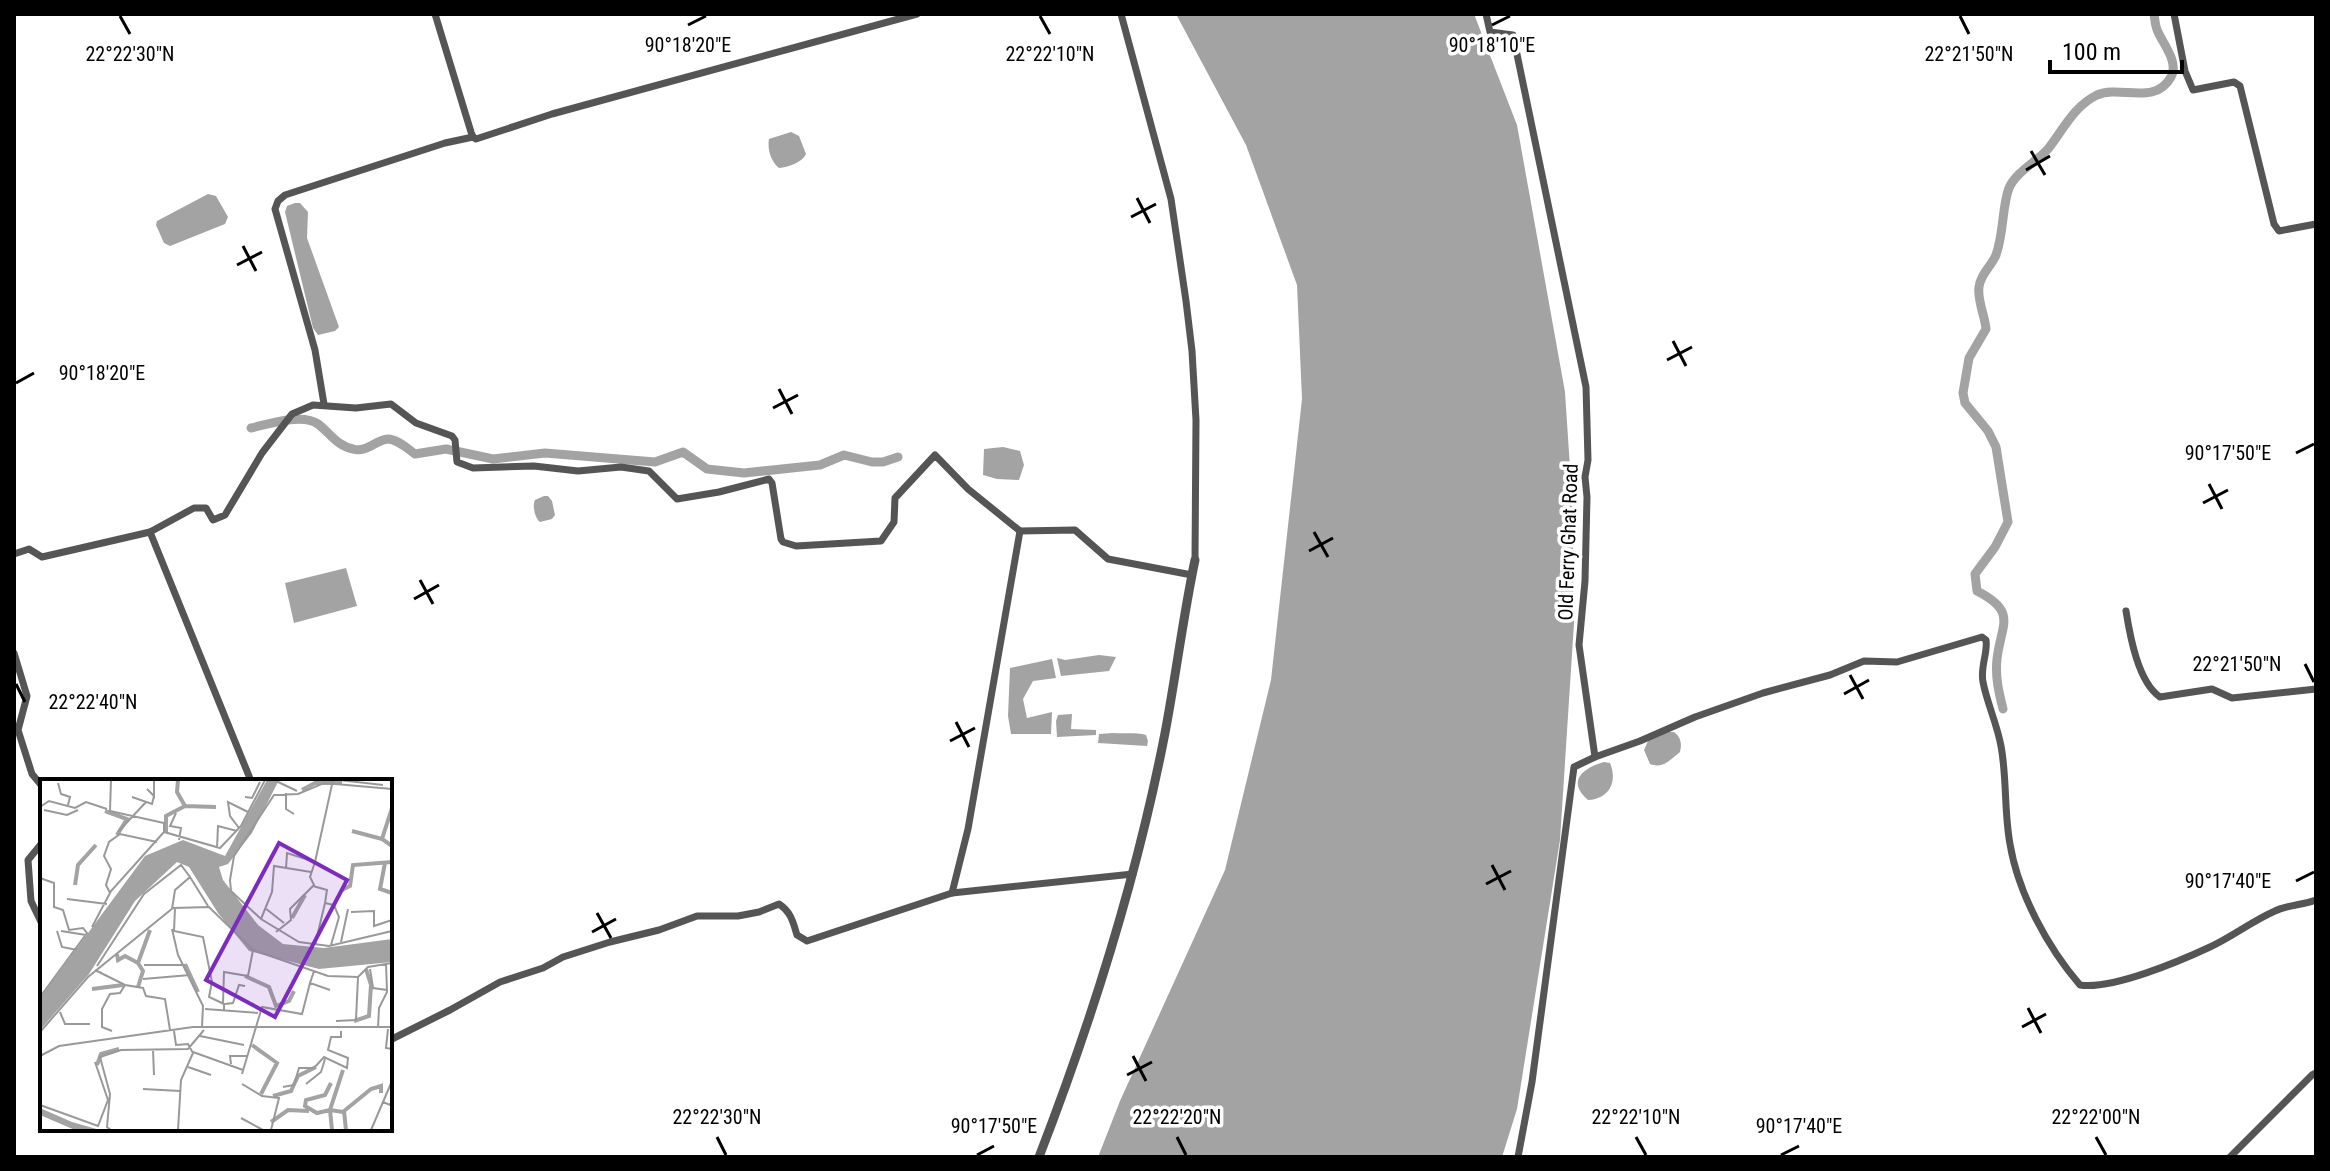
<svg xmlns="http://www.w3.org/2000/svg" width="2330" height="1171" font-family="'Roboto Condensed',sans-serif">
	<rect width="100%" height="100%" fill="#fff"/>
	<g fill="#a3a3a3">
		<polygon points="1176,14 1474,14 1517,125 1565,392 1572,498 1574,623 1560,840 1517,1109 1502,1157 1098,1157 1120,1101 1225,870 1271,680 1302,399 1297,285 1246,145"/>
		<path d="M791,132L799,136L806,154C802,163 788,167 779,168C771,162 767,149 769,139Z"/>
		<polygon points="208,194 216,196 228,217 225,224 170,246 164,243 156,225 157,221"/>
		<polygon points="295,203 300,203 308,212 307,238 339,327 335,331 318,335 313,328 285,212 287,206"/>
		<polygon points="1003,447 1020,451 1024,465 1019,480 997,479 983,475 984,449"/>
		<path d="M544,496H548L552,501L555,515L552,519L540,522C535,518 532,506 535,500Z"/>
		<polygon points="346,568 357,606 294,623 285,583"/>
		<polygon points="1099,655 1116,657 1109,671 1061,676 1057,658 1065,660"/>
		<polygon points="1052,659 1056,678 1033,681 1023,699 1027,718 1052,712 1051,734 1011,734 1008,716 1010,668"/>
		<polygon points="1072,714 1071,729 1096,730 1096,735 1057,737 1056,721 1058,715"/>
		<path d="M1668,732H1674C1681,737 1682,744 1680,752C1670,760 1663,769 1650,764L1644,750L1648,741Z"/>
		<path d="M1113,733C1124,734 1135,732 1146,735L1148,741L1147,746L1098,743L1099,734Z"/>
		<path d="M1604,762L1610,763C1618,782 1609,799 1588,800C1566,781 1583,768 1604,762Z"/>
	</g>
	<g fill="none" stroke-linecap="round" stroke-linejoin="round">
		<g stroke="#a3a3a3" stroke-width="9">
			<path d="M251,428C268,424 303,413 318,424C330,433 337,446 353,449C367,453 375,440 388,439C397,439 408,449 415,454L446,449L493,459L545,453L655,462L683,452L707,469L744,473L820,465L844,455L872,462H883L898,457"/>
			<path d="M2003,709C1999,693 1995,677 1997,659C2001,624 2018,612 1977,591L1975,574L1995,547L2008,522L1996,447L1988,431L1965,403L1963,393L1969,358L1986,329C1985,316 1977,300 1979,287C1980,275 1992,265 1996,255C2004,233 2002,206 2009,188C2016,172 2036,162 2048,149C2063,130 2074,106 2097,95C2121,85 2155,106 2171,77C2179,63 2164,45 2158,32C2155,26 2155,20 2154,14"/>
		</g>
		<g stroke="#555" stroke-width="7">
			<polyline points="435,14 471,132 473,137 476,139 552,114 917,14"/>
			<polyline points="1121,14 1171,199 1186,301 1192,351 1196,420 1195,560"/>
			<polyline points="1486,14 1490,32 1513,35 1586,387 1588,460 1585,477 1587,497 1585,581 1579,645 1595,757 1574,767 1532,1082 1518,1157"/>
			<polyline points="2174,14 2185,71 2193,90 2234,82 2240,86 2274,224 2279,231 2316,224"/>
			<polyline points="324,404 315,350 275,209 278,201 285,195 445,143 473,137"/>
			<polyline points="150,532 251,781"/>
			<polyline points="14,554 29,549 42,557 150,532 194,508 206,508 213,520 225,515 262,453 292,414 313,405 356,408 391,404 416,423 452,436 455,440 457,462 473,468 534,466 578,471 621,467 649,471 677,499 719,492 769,479 772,483 781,539 783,542 796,546 881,541 894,522 895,498 935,455 968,489 1020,531 1075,530 1108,559 1192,575"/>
			<path d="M2126,611C2130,636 2138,682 2160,697L2212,689L2232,698L2316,689"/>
			<polyline points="14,653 27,696 18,730 32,774 42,786"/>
			<path d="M1595,757L1640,741L1695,717L1763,693L1830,675L1864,661L1897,662L1982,637L1986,640C1988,653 1980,667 1983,682C1987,703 1997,724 2001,746C2007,778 2004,812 2010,844C2018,893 2048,948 2080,985C2112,990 2180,961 2210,947C2232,937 2252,921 2275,911C2287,905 2303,905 2316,900"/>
			<polyline points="42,843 28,860 31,901 42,924"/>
			<polyline points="952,893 968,829 1020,531"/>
			<path d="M390,1040L450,1010L500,982L543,968L563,957L610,942L659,930L697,916H738L759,912L779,904C791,912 793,922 797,935L807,941L952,893L1133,874"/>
			<polyline points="2230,1157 2312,1075 2316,1073"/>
		</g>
		<path stroke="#555" stroke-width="9" d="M1039,1157C1092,1020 1137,877 1165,733C1176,675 1183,617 1195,560"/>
	</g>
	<path fill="none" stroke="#000" stroke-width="3" d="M120,16L130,34M1040,16L1050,34M1960,16L1969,34M688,25L706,16M1492,25L1510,16M2031,151L2045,175M2026,170L2050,156M1137,198L1150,223M1131,217L1156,204M243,246L256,271M237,265L262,252M1673,341L1686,366M1667,360L1692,347M16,383L34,373M779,389L792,414M773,408L798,395M2296,453L2314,444M2209,484L2222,509M2203,503L2228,490M1314,532L1328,557M1309,551L1333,538M420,580L433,604M414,599L439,585M2305,664L2314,682M1850,675L1863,699M16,684L25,702M1844,694L1869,680M956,722L969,747M950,741L975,728M1492,865L1505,890M2296,881L2314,872M1486,884L1511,871M597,913L611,938M592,932L616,919M2028,1008L2041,1033M2022,1027L2046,1014M1133,1056L1146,1081M1127,1075L1152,1062M717,1137L726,1155M1177,1137L1186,1155M1636,1137L1646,1155M2096,1137L2106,1155M977,1155L994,1146M1781,1155L1799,1146"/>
	<g text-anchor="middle" stroke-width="7" stroke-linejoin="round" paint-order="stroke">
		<g font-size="20" fill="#000" stroke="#fff">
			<text transform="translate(1568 542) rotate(-88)" y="7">Old Ferry Ghat Road</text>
		</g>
	</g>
	<g transform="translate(40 779)">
		<rect width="352" height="352" fill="#fff"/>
		<path d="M227,1H239L212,54L188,85L179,88L183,101L218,146L243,165L284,169L352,160V183L279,190L209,172L178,134L149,88L137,83L95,122L49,195L0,251V219L105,77L143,61L185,77ZM0,329L32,343L60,351H35L0,336Z" fill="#a3a3a3"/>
		<path fill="none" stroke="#a3a3a3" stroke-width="4" d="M262,11L275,4H302M145,27L176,28M352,29L342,60L352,67M65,32L87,40L77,56M312,52L342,60M126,53V37L145,27L137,13L138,1M345,84L340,110L352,114M35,106L38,86L56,66M302,111L310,107L313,86L352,83M252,139L265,116M77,175L78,181L85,177L98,184L110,151M98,184L103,192L98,208M145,185L158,213M205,197L229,208L236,227L249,222L254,212M52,210L83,206M314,242L329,237L331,206L326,190M212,266L237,284L221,315M57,286L61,275L79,270M291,304L285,316L266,321L265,327L277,334L290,331L292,351M233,317L251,312L258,297L276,288M303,333L290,331L303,291M231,343L248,331L269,332M306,351L304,332L331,310L341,307V314"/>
		<path fill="none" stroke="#999" stroke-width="2" d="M71,1L70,32L124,44V53M234,1L257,12M299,1L343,6M18,4L21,15L30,18L28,26M107,10L114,17V1M352,10L284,4L258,15L234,16L194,77L190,101L191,112L221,140L259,163L289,167L352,152M246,14V30L254,35M92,18L112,25L114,17M205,18L212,19L220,3M0,28L9,22L35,29L46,23L67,30M4,31L27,36L38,31M136,34L130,47L141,49L139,61M199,49L190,37L188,23L208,33M78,53L106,23M177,70L178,47L197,52M275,83L293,1M150,98L168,127M0,99L14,104V128L23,131L29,151L43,149L47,154L0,218M273,107L287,111L285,124M70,114L66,106L71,90L64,77L69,63L80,55L117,63M27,120L67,125M135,129L134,152L163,158L172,203L169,218L184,225V231M225,129L244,144M311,133L334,132V147L352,141M221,140L232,113L234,87L271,93M52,148L71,112L124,53L180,69L201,47L225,1M132,150L138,176L163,227L162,248M17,152L22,168L37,171M21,152L46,156M236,153L251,141L250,130L274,106L270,98L275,83L247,74L246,90M301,163L308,130M275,166L285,124L294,126L299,138L291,166M104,186H145M57,187L104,115L141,86L150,98L135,111L132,130M330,190L333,209L347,211M55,191L85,206L103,209L106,217L125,220L130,251M274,192L270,204L290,211M103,200L150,196M183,224L184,193L208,197L213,171M185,225L193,224L199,206L205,207M165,230L218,234M20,233L25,245H50M296,242L316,241L318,198M338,249L339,229L347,213L346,184M348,250L346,269L352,270M72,252L62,248V230L70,215L80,214L85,206M134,252L136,266L148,265L153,274L141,301L138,351M0,253L48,198L133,129L169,128L213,171L288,197L318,198L328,188L352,184M160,257L204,266M113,271L114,296M153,273L203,291M0,277L19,267L153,248H352M191,285L190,277H208M148,288L171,296M202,295L222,228L262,235L270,204M352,302L343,323L350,326L352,322M202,305L222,317L239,319L231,351M266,305L281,293L285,280M243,308L254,306L259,289H274L284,278L307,289L308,279L288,271L291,258H301V252M103,310L140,312M0,326L58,347L68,321L55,283M201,339L223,351M71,351L67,348L70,315L60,278L81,271L148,270L164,251M331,351L343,323"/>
		<path fill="#7b2cbf" fill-opacity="0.15" stroke="#7b2cbf" stroke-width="4" d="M239,64L307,101L235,238L166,201Z"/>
		<rect width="352" height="352" fill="none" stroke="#000" stroke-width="4"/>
	</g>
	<g font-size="20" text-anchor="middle" fill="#000" stroke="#fff" stroke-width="7" stroke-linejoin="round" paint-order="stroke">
		<text x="688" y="52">90°18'20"E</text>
		<text x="1492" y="52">90°18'10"E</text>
		<text x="130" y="61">22°22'30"N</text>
		<text x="1050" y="61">22°22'10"N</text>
		<text x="1969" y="61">22°21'50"N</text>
		<text x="102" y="380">90°18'20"E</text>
		<text x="2228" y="460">90°17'50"E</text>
		<text x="2237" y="671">22°21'50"N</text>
		<text x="93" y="709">22°22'40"N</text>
		<text x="2228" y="888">90°17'40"E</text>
		<text x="717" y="1124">22°22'30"N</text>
		<text x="1177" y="1124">22°22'20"N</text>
		<text x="1636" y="1124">22°22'10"N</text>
		<text x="2096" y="1124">22°22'00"N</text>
		<text x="994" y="1133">90°17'50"E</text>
		<text x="1799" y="1133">90°17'40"E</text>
	</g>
	<rect width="2330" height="1171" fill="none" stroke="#000000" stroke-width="32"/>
	<path d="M2050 60v12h132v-12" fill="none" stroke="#000000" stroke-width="4"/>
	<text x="2062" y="60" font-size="24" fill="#000000" stroke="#ffffff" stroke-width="6" paint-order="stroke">100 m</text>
</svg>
